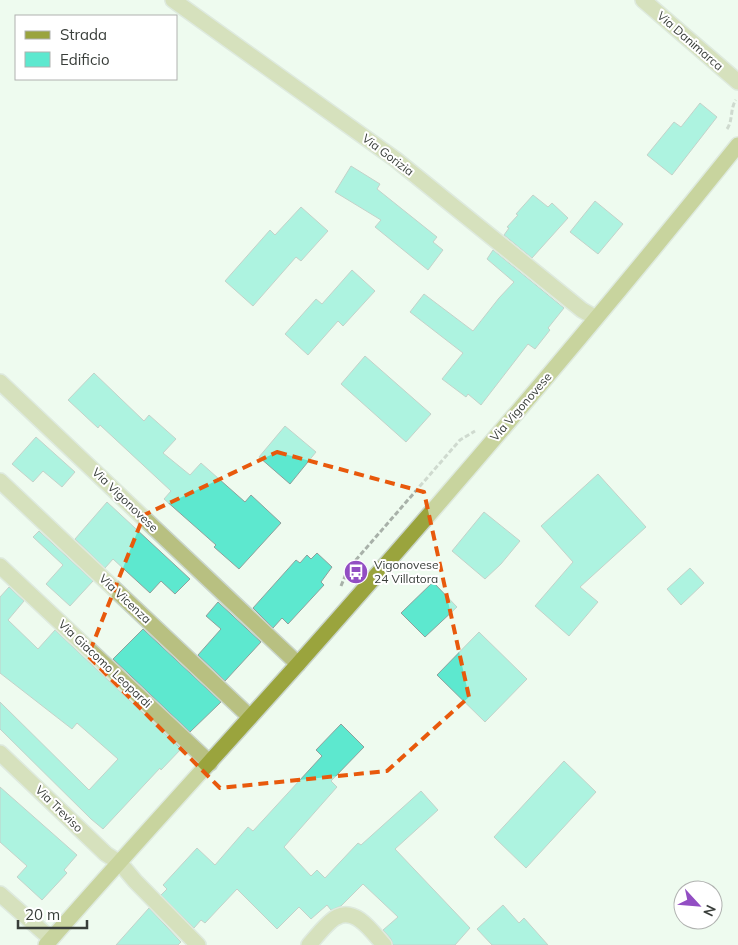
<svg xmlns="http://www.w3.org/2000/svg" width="738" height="945" font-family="Mulish,sans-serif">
	<rect width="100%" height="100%" fill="#eefbef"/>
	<g fill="#5de8cf" stroke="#8fa09c">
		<polygon points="700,103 717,117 672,175 647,155 674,122 681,127"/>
		<polygon points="351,166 380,184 377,189 437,237 433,242 443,250 428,270 375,227 381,220 335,192"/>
		<polygon points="533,195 548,207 552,203 568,218 532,258 504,235 509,228 507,227 518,215 516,214"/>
		<polygon points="595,201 623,224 598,254 570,232"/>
		<polygon points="301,207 328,231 301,261 296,257 253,306 225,281 270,230 275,235"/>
		<polygon points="493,250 564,308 548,328 550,330 535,349 528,344 481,405 468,394 466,397 442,379 463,353 410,312 424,294 473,331 499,298 514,282 487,259"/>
		<polygon points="352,270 375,291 343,326 338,321 308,355 285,334 316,299 322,304"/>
		<polygon points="365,356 431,414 406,442 341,384"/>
		<polygon points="94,373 144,421 149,415 176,439 163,453 190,475 201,463 245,502 251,495 281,523 239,569 214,547 216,545 164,499 171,491 100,425 98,428 68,400"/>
		<polygon points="285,426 316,452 290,484 259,457"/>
		<polygon points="36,437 75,472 62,487 43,471 33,482 12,464"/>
		<polygon points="598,474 646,527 580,587 598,602 569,636 535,606 573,562 541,526"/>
		<polygon points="107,502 190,579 175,594 161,581 150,593 113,559 105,568 75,539"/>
		<polygon points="484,512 520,541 501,564 485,579 452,551"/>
		<polygon points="39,531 93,581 70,606 46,584 63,565 33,537"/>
		<polygon points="317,553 332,567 321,582 324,585 288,624 282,618 273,628 253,608 296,560 300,563 307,555 311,559"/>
		<polygon points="690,568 704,583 681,605 667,589"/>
		<polygon points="433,582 457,607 425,637 401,613"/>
		<polygon points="9,587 24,601 8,620 38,649 55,630 181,749 161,770 160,768 103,829 91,819 0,729 0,702 89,790 118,759 77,723 72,729 0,673 0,597"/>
		<polygon points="218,602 261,642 225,681 198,655 221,629 206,616"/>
		<polygon points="143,629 221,702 190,732 113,659"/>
		<polygon points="479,632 527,679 485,722 437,675"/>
		<polygon points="341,724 364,747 331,781 337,787 284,847 311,876 317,870 325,878 358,843 361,845 421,791 438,810 395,849 470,928 455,945 393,945 391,939 383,930 398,917 363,884 341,906 331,910 327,905 311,919 299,907 277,929 237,889 205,923 201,920 194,928 161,895 167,889 163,885 197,848 215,865 248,827 253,831 322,756 316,750"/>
		<polygon points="564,761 596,792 526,868 494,837"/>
		<polygon points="0,787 77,855 64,870 67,873 42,900 17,877 27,866 0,842"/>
		<polygon points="503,905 519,923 524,918 548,945 492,945 477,929"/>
		<polygon points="149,908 181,942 178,945 116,945"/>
	</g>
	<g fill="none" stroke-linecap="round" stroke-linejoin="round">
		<g stroke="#cad5cb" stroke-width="18">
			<g id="street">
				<polyline points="173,0 395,159 582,310 596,318"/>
				<polyline points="643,0 738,82"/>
				<polyline points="0,382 298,664"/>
				<polyline points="0,481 250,717"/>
				<polyline points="0,566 210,763"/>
				<polyline points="0,753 106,854 120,863 135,881 198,945"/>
				<polyline points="0,894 51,939"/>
				<path d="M309,945C316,937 328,921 337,917C356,907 373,933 384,945"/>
			</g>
		</g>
		<g stroke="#cad5cb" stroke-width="18">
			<path id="secondary" d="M46,945C129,850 214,758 298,664C449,494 596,322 738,145"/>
		</g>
		<g stroke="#a8b1a9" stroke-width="3" stroke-dasharray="5 2.5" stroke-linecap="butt">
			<path d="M727,129C733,121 730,108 736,100"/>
			<polyline points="341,586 348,569 460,440 475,431"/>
		</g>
		<use href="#street" stroke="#b8c081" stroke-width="15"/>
		<use href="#secondary" stroke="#9aa43d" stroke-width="15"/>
	</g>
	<path d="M0 0H738V945H0ZM277,452L424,492L469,697L387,771L220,788L88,656L144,515Z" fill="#eefbef" fill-opacity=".55" fill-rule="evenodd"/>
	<path fill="none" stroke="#e8590c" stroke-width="4" stroke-dasharray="10 6" stroke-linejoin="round" d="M277,452L424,492L469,697L387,771L220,788L88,656L144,515Z"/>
	<defs>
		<g id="bus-disc" transform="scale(1.25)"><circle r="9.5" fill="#924ec3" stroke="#fff"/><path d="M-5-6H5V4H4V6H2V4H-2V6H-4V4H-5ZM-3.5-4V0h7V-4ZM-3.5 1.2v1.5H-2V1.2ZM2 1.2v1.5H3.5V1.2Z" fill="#fff"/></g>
	</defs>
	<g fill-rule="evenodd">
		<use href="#bus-disc" x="356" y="572"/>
	</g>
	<g text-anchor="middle" stroke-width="4" stroke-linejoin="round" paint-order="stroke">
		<g font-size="12" fill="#393e3a" stroke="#fff">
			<text transform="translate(690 41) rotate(41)" y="4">Via Danimarca</text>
			<text transform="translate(388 155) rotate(37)" y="4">Via Gorizia</text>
			<text transform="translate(521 407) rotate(-49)" y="4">Via Vigonovese</text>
			<text transform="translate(125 500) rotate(44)" y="4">Via Vigonovese</text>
			<text transform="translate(125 599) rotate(43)" y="4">Via Vicenza</text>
			<text transform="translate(105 664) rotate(43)" y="4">Via Giacomo Leopardi</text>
			<text transform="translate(59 809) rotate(44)" y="4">Via Treviso</text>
		</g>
		<g font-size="12" fill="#393e3a" stroke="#fff" text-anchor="start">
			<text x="374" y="569">Vigonovese<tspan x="374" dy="14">24 Villatora</tspan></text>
		</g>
	</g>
	<rect x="15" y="15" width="162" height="65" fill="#ffffff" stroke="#b0b2b0"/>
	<rect x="25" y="31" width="25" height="8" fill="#9aa43d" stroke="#b0b2b0"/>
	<text x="60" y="40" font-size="15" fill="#393e3a">Strada</text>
	<rect x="25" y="52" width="25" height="15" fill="#5de8cf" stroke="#b0b2b0"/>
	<text x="60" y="65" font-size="15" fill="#393e3a">Edificio</text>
	<g transform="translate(698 905) rotate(116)"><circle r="24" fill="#ffffff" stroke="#b0b2b0"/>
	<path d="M0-4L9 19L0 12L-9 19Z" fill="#924ec3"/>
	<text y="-8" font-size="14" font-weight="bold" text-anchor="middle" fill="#393e3a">N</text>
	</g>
	<path d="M18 920v8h69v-8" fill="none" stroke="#393e3a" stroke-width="2.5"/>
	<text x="25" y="920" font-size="15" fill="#393e3a" stroke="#ffffff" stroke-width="4" paint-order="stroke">20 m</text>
</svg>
